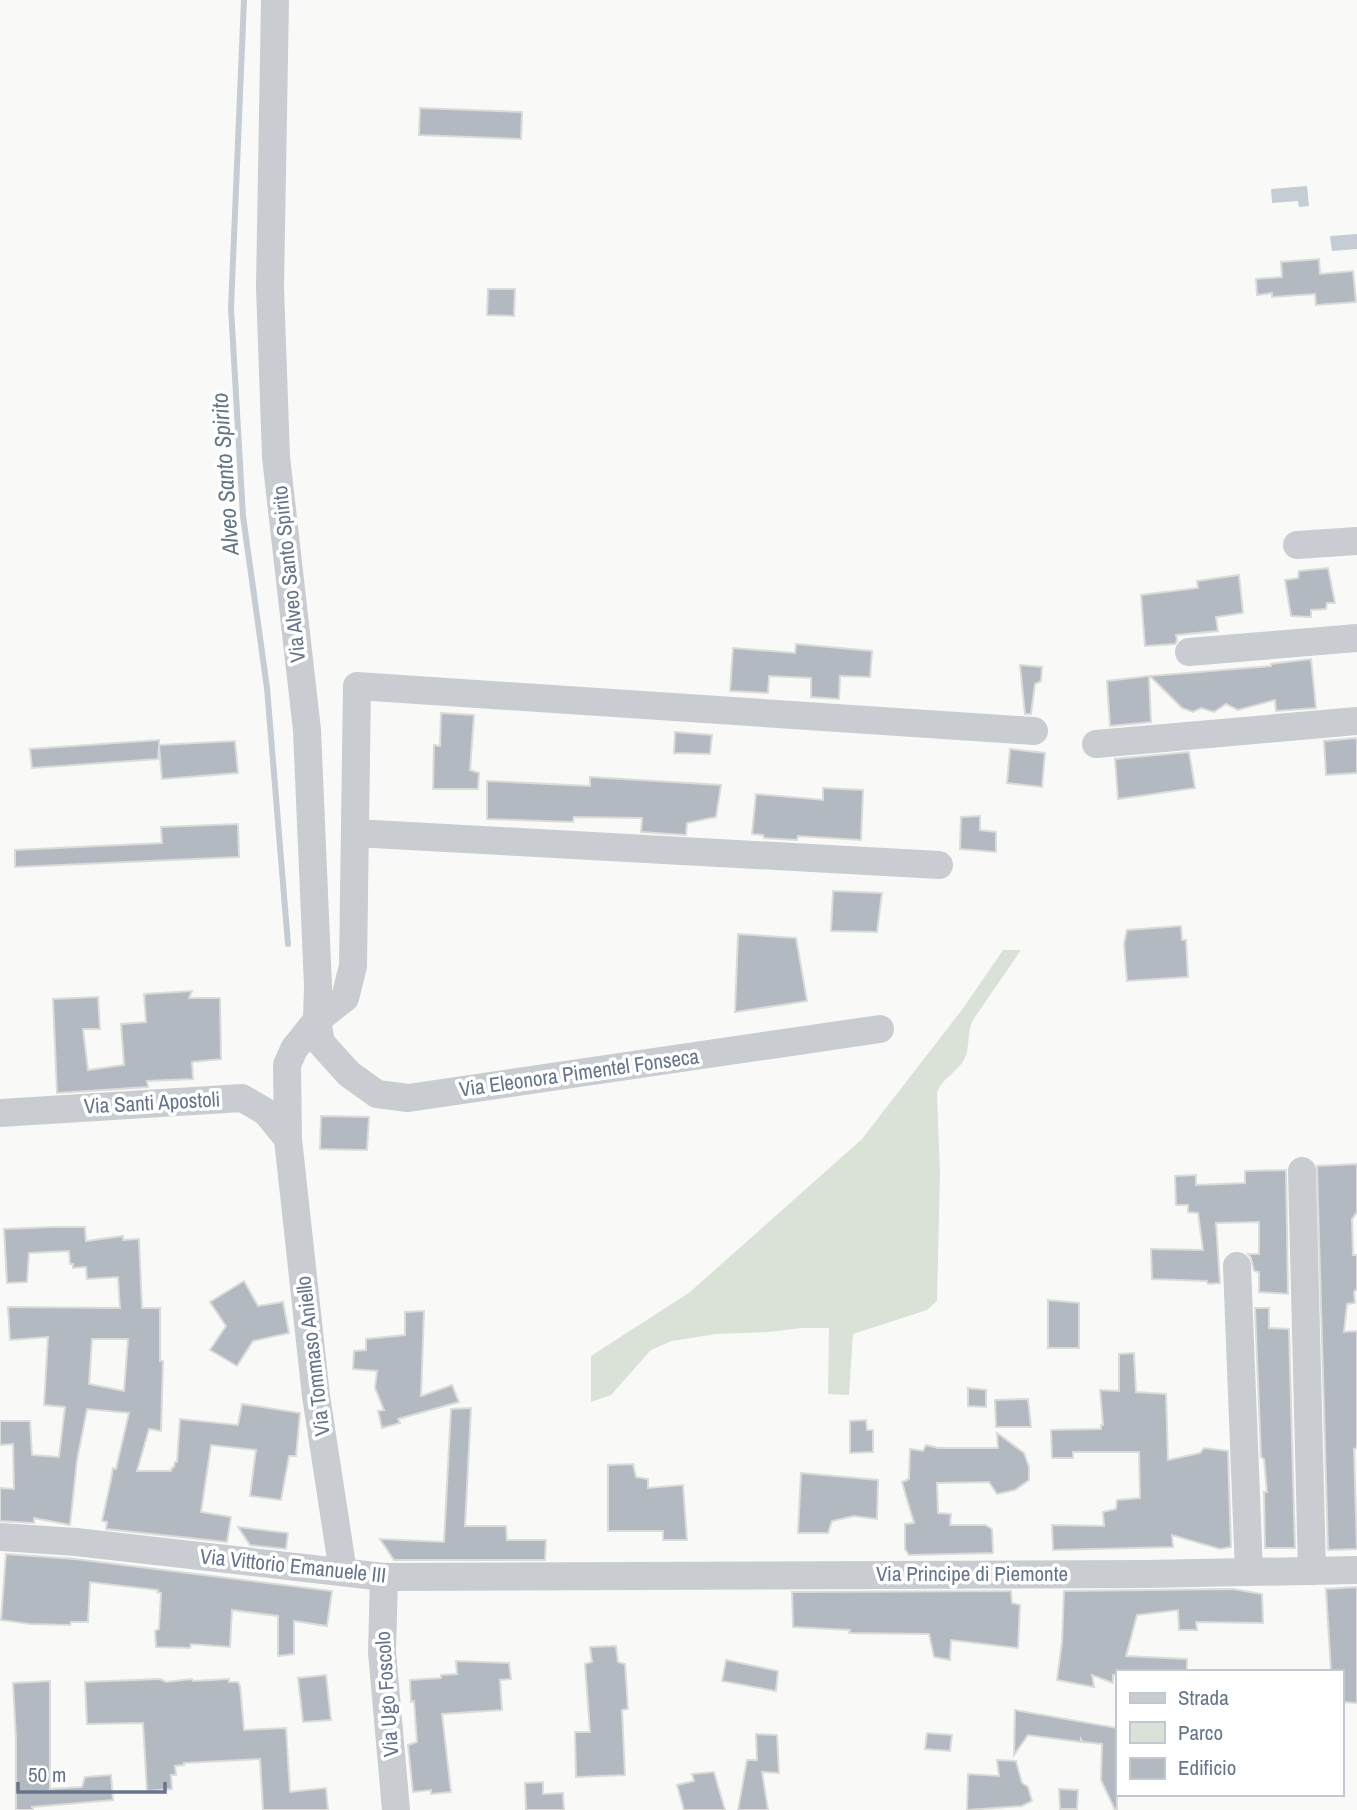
<svg xmlns="http://www.w3.org/2000/svg" width="1357" height="1810" font-family="'Archivo Narrow',sans-serif">
	<rect width="100%" height="100%" fill="#f9faf7"/>
	<path fill="#dae2d8" d="M1003,950H1021L973,1020C967,1032 970,1046 965,1058C958,1072 942,1078 937,1093L940,1173L937,1301L927,1310L853,1334L849,1395L828,1394L829,1328H802L769,1332L716,1334L672,1341L651,1350L611,1395L591,1402V1356L690,1292L862,1139L964,1007Z"/>
	<g fill="#c4cdd4">
		<polygon points="1307,186 1309,206 1299,207 1298,201 1272,203 1271,189"/>
		<polygon points="1357,234 1357,249 1332,251 1330,236"/>
	</g>
	<g fill="none" stroke-linecap="round" stroke-linejoin="round">
		<polyline stroke="#c4cdd4" stroke-width="6" points="244,0 231,308 243,516 267,688 288,944"/>
	</g>
	<g fill="#b2b9c1" stroke="#dbdbd9" stroke-width="2" fill-rule="evenodd">
		<polygon points="420,108 522,112 521,139 419,135"/>
		<polygon points="1319,259 1320,274 1353,271 1356,302 1316,305 1315,294 1272,297 1272,293 1257,295 1256,279 1282,277 1281,262"/>
		<polygon points="488,289 515,289 514,316 487,315"/>
		<polygon points="1328,568 1335,603 1327,603 1326,609 1311,610 1311,617 1291,616 1285,580 1298,578 1299,571"/>
		<polygon points="1239,575 1243,613 1216,617 1218,631 1176,635 1177,641 1175,644 1145,646 1141,595 1198,588 1197,581"/>
		<polygon points="796,644 872,651 870,677 840,676 839,699 811,697 811,678 769,676 768,693 730,691 733,648 795,653"/>
		<polygon points="1311,659 1316,708 1276,711 1275,700 1238,710 1226,704 1214,712 1201,708 1193,712 1182,708 1150,676 1271,666 1271,664"/>
		<polygon points="1020,665 1042,667 1041,681 1035,684 1031,714 1025,714"/>
		<polygon points="1149,676 1151,722 1110,726 1107,681"/>
		<polygon points="441,713 474,715 470,770 479,773 478,789 433,789 434,745 440,746"/>
		<polygon points="675,732 712,735 710,754 674,753"/>
		<polygon points="1357,738 1357,773 1326,775 1324,741"/>
		<polygon points="159,740 159,745 235,741 238,773 162,779 159,746 158,759 32,768 30,749"/>
		<polygon points="1010,749 1045,753 1042,787 1007,783"/>
		<polygon points="1189,752 1195,788 1118,799 1115,759"/>
		<polygon points="590,777 721,785 716,817 687,823 686,835 641,832 642,818 574,817 573,822 487,819 487,781 590,786"/>
		<polygon points="823,788 863,790 861,840 798,836 797,840 764,838 763,835 752,834 756,794 823,800"/>
		<polygon points="980,816 980,830 996,832 996,852 960,849 961,817"/>
		<polygon points="238,824 239,857 15,867 15,850 162,843 161,827"/>
		<polygon points="833,891 882,893 877,932 831,931"/>
		<polygon points="1181,926 1182,940 1186,940 1188,977 1127,981 1124,944 1127,930"/>
		<polygon points="738,934 796,938 807,1001 735,1012"/>
		<polygon points="192,991 189,998 220,998 221,1059 192,1062 193,1079 147,1081 148,1087 57,1093 53,999 98,997 100,1029 83,1029 88,1070 124,1065 121,1024 146,1022 144,994"/>
		<polygon points="321,1116 369,1117 367,1150 320,1149"/>
		<polygon points="1357,1164 1357,1212 1352,1219 1353,1255 1357,1255 1357,1289 1354,1292 1355,1303 1347,1304 1344,1332 1357,1331 1357,1448 1354,1449 1357,1549 1328,1550 1317,1166"/>
		<polygon points="1286,1170 1288,1294 1259,1292 1259,1272 1254,1271 1251,1258 1248,1254 1259,1254 1259,1222 1216,1223 1220,1283 1208,1284 1207,1281 1152,1279 1151,1249 1203,1250 1198,1213 1188,1212 1188,1205 1176,1205 1175,1176 1196,1175 1196,1185 1245,1183 1245,1171"/>
		<path d="M53,1227H85L86,1241L123,1236V1240L139,1239L142,1308H160V1361H163L161,1431L149,1429L137,1471H171L172,1468L174,1467L175,1462H177L180,1419L238,1425L242,1404L300,1413L296,1456H289L281,1500L250,1496L256,1450L211,1445L201,1512L231,1517L227,1542L106,1529L107,1522L102,1521L111,1480L113,1468L116,1469L129,1413L87,1409L77,1460L70,1525L34,1518V1523L0,1521V1488L14,1489L13,1444L0,1445V1421H30L32,1455L59,1457L65,1407L44,1405L48,1337L10,1340L8,1307L120,1308L118,1277L87,1279L86,1267L73,1268V1264H70L69,1251L29,1253L27,1282L7,1283L4,1229ZM92,1339H128L124,1391L89,1384Z"/>
		<polygon points="244,1281 258,1306 283,1302 289,1333 253,1341 237,1366 210,1350 226,1326 210,1302"/>
		<polygon points="1048,1300 1079,1303 1079,1348 1048,1348"/>
		<polygon points="1255,1308 1269,1308 1269,1328 1289,1329 1295,1548 1265,1548 1264,1492 1267,1492 1264,1459 1261,1457"/>
		<polygon points="424,1311 421,1396 452,1385 459,1402 398,1419 400,1423 382,1428 378,1411 384,1410 375,1388 377,1371 353,1369 354,1351 366,1350 366,1339 405,1335 405,1312"/>
		<polygon points="1134,1353 1136,1392 1166,1394 1168,1460 1200,1453 1204,1448 1228,1451 1231,1547 1220,1549 1172,1535 1173,1547 1053,1550 1052,1525 1104,1526 1103,1512 1116,1509 1117,1500 1140,1498 1139,1452 1073,1452 1073,1458 1052,1458 1051,1430 1101,1429 1101,1425 1103,1425 1100,1390 1119,1391 1119,1354"/>
		<polygon points="968,1388 986,1390 986,1407 968,1406"/>
		<polygon points="1028,1399 1031,1427 996,1427 995,1400"/>
		<polygon points="471,1408 465,1526 506,1526 507,1540 546,1540 545,1560 394,1560 380,1539 444,1542 451,1409"/>
		<polygon points="866,1420 867,1430 873,1430 873,1452 850,1453 850,1421"/>
		<polygon points="997,1433 1024,1453 1029,1467 1029,1480 1015,1490 997,1494 989,1482 937,1483 938,1513 951,1514 950,1525 985,1525 992,1529 993,1553 909,1555 905,1549 905,1524 914,1523 902,1482 909,1479 910,1449 923,1451 926,1445 938,1448 998,1448"/>
		<polygon points="633,1464 636,1477 648,1479 648,1488 683,1485 687,1540 663,1540 663,1531 608,1531 608,1465"/>
		<polygon points="801,1473 878,1480 877,1519 854,1516 841,1519 832,1521 828,1533 798,1533"/>
		<polygon points="238,1527 288,1533 286,1549 250,1545"/>
		<polygon points="6,1554 75,1559 332,1591 327,1626 294,1621 294,1654 278,1656 278,1616 232,1610 230,1647 191,1644 190,1648 156,1647 155,1631 159,1629 161,1593 157,1592 158,1590 90,1582 88,1622 71,1622 70,1625 30,1624 1,1620"/>
		<polygon points="1357,1587 1357,1703 1341,1702 1341,1672 1331,1672 1326,1589"/>
		<polygon points="1233,1589 1262,1594 1263,1623 1196,1622 1197,1630 1179,1630 1178,1610 1137,1615 1126,1656 1187,1659 1187,1672 1117,1672 1117,1675 1113,1675 1113,1683 1092,1675 1094,1687 1057,1680 1062,1642 1064,1591"/>
		<polygon points="1011,1591 1012,1603 1020,1605 1018,1648 951,1640 950,1660 934,1657 929,1634 849,1633 850,1630 793,1627 792,1592"/>
		<polygon points="616,1646 618,1662 625,1664 628,1709 622,1710 625,1775 576,1777 575,1732 590,1732 585,1664 592,1662 590,1647"/>
		<polygon points="726,1660 778,1671 776,1691 722,1681"/>
		<polygon points="456,1661 509,1663 511,1679 500,1680 502,1710 442,1714 451,1792 431,1794 431,1790 413,1792 408,1745 417,1742 414,1701 411,1702 410,1680 441,1678 441,1675 457,1674"/>
		<polygon points="326,1675 331,1720 303,1722 298,1678"/>
		<polygon points="160,1679 166,1682 192,1679 193,1681 229,1679 229,1682 238,1682 240,1686 244,1730 286,1728 290,1792 326,1788 328,1810 263,1810 260,1759 184,1763 184,1765 175,1766 176,1775 171,1775 172,1789 147,1791 143,1723 87,1724 85,1682"/>
		<polygon points="50,1681 50,1789 82,1787 85,1777 111,1775 113,1800 32,1807 33,1810 16,1810 16,1738 13,1683"/>
		<polygon points="1015,1710 1117,1728 1117,1810 1115,1810 1101,1780 1102,1744 1083,1742 1081,1739 1081,1742 1028,1735 1014,1755"/>
		<polygon points="927,1733 952,1735 950,1751 925,1749"/>
		<polygon points="756,1734 777,1735 779,1773 762,1772 768,1810 738,1810 747,1760 757,1760"/>
		<polygon points="997,1760 1016,1761 1022,1783 1028,1787 1032,1801 1022,1806 967,1810 968,1774 999,1776"/>
		<polygon points="714,1772 725,1810 684,1810 677,1785 694,1781 692,1774"/>
		<polygon points="543,1782 543,1794 563,1793 564,1810 526,1810 525,1783"/>
		<polygon points="1059,1789 1078,1790 1077,1809 1060,1809"/>
	</g>
	<g fill="none" stroke-linecap="round" stroke-linejoin="round">
		<g stroke="#c9ccd1" stroke-width="28">
			<polyline points="275,0 270,287 276,457 307,730 318,986 317,1020 321,1043 349,1074 377,1094 408,1098 880,1029"/>
			<polyline points="1297,545 1357,541"/>
			<polyline points="1189,652 1357,638"/>
			<polyline points="1096,744 1357,721"/>
			<polyline points="355,833 939,865"/>
			<polyline points="0,1113 242,1098 266,1112 288,1139"/>
			<polyline points="1302,1171 1312,1571"/>
			<polyline points="1237,1266 1249,1572"/>
			<polyline points="0,1537 76,1542 384,1577 1145,1574 1357,1570"/>
			<polyline points="343,1572 316,1396 288,1139 287,1065 294,1049 317,1020 345,998 353,966 357,686 1034,731"/>
			<polyline points="384,1577 382,1652 396,1810"/>
		</g>
	</g>
	<g text-anchor="middle" stroke-width="7" stroke-linejoin="round" paint-order="stroke">
		<g font-size="21" fill="#66758b" stroke="#fff">
			<text transform="translate(289 574) rotate(-96)" y="7">Via Alveo Santo Spirito</text>
			<text transform="translate(579 1073) rotate(-8)" y="7">Via Eleonora Pimentel Fonseca</text>
			<text transform="translate(152 1103) rotate(-3)" y="7">Via Santi Apostoli</text>
			<text transform="translate(313 1356) rotate(-97)" y="7">Via Tommaso Aniello</text>
			<text transform="translate(293 1566) rotate(6)" y="7">Via Vittorio Emanuele III</text>
			<text x="972" y="1581">Via Principe di Piemonte</text>
			<text transform="translate(387 1694) rotate(-94)" y="7">Via Ugo Foscolo</text>
		</g>
		<g font-size="23" font-style="italic" fill="#627785" stroke="#fff">
			<text transform="translate(225 474) rotate(-94)" y="8">Alveo Santo Spirito</text>
		</g>
	</g>
	<rect x="1116" y="1670" width="228" height="126" fill="#ffffff" stroke="#c2c8d1" stroke-width="2"/>
	<rect x="1130" y="1693" width="35" height="10" fill="#c9ccd1" stroke="#c2c8d1" stroke-width="2"/>
	<text x="1178" y="1705" font-size="21" fill="#66758b">Strada</text>
	<rect x="1130" y="1722" width="35" height="21" fill="#dae2d8" stroke="#c2c8d1" stroke-width="2"/>
	<text x="1178" y="1740" font-size="21" fill="#66758b">Parco</text>
	<rect x="1130" y="1758" width="35" height="21" fill="#b2b9c1" stroke="#c2c8d1" stroke-width="2"/>
	<text x="1178" y="1775" font-size="21" fill="#66758b">Edificio</text>
	<path d="M18 1782v10h147v-10" fill="none" stroke="#66758b" stroke-width="3.5"/>
	<text x="28" y="1782" font-size="21" fill="#66758b" stroke="#ffffff" stroke-width="5" paint-order="stroke">50 m</text>
</svg>
